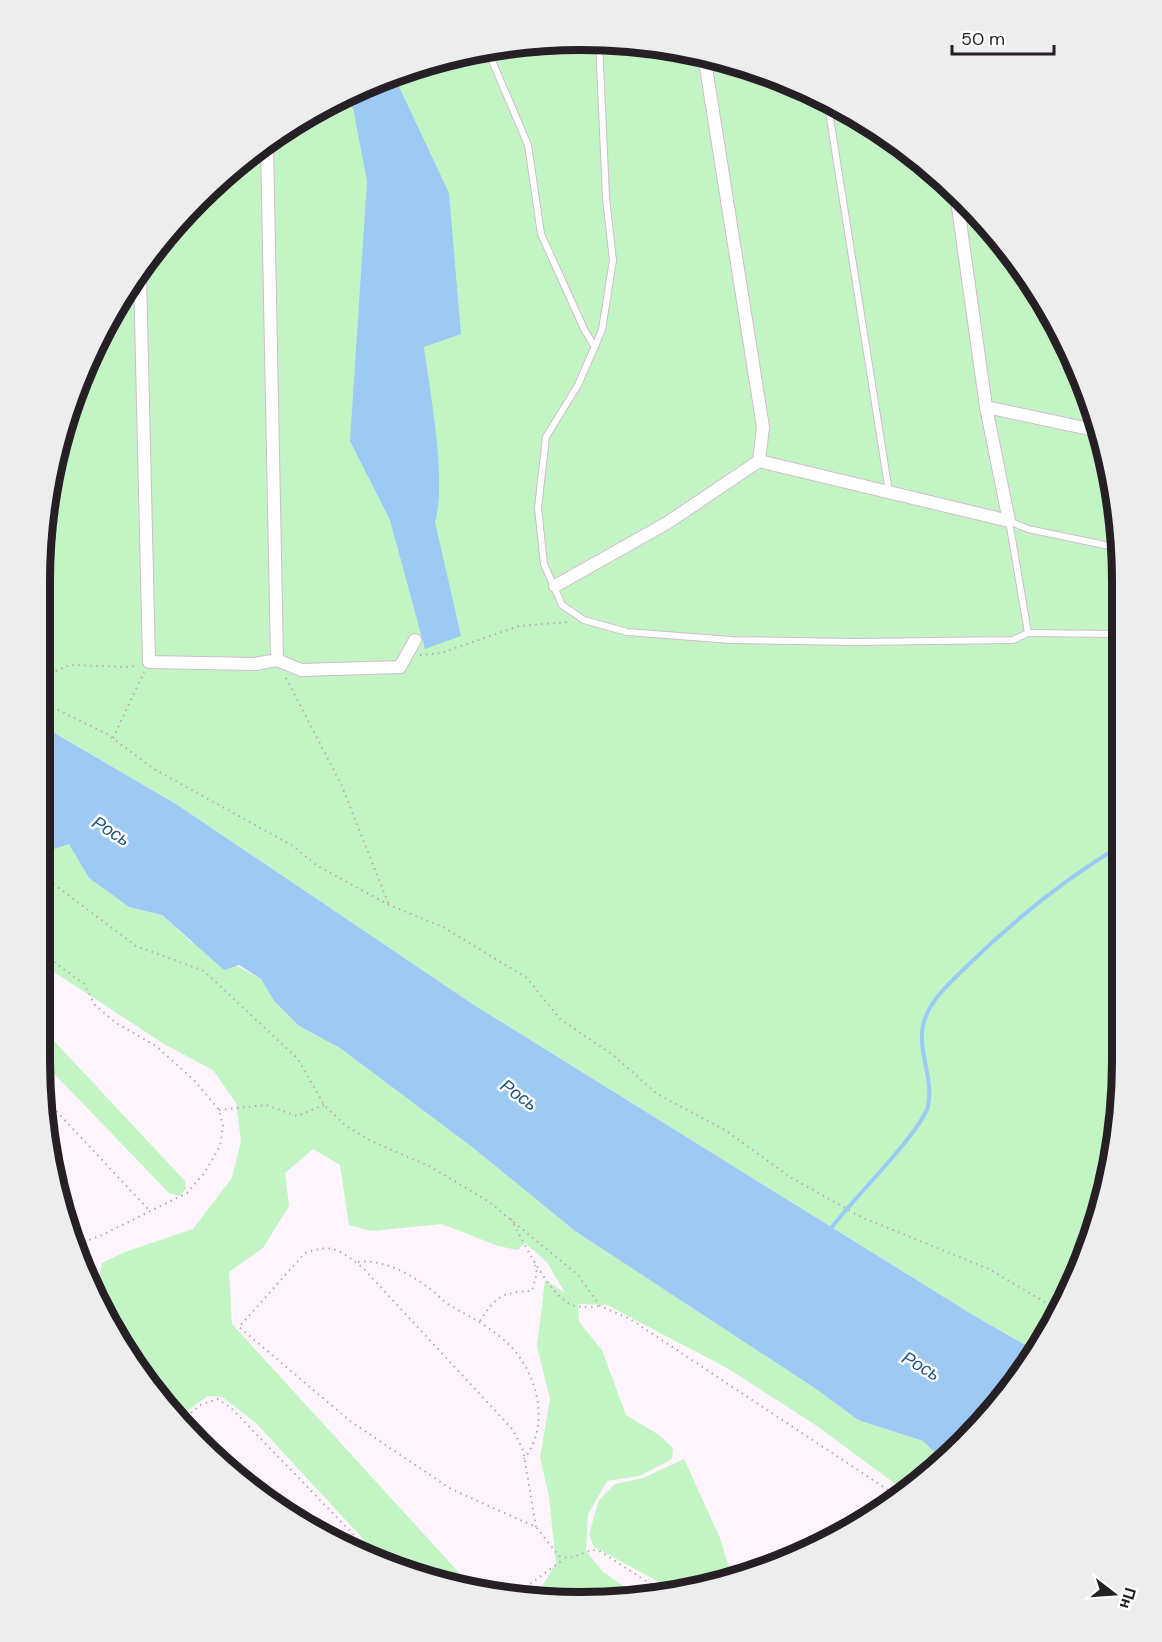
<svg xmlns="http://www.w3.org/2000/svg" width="1162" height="1642" font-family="'DM Sans',sans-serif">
	<rect width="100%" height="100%" fill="#fdf4fc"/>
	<g fill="#c3f5c4">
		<polygon points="616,40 721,57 820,95 911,151 988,223 1067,342 1118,510 1122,1096 1105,1201 1067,1300 1036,1351 973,1315 474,1005 176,804 39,724 39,581 49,475 111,310 223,174 310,112 406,68 510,44"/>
		<polygon points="69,843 89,878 129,907 162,915 190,941 261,979 274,1001 299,1026 340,1048 472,1147 575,1231 816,1389 858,1420 923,1441 944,1462 905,1491 817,1426 727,1368 607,1305 578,1304 579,1322 602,1350 626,1415 659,1435 673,1448 672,1459 639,1476 607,1481 588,1514 586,1551 603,1572 641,1598 535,1598 556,1563 549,1497 540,1457 550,1399 537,1346 545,1280 565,1293 547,1262 525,1243 518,1250 498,1246 442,1224 371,1231 349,1225 340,1165 313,1149 285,1173 289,1206 263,1248 229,1272 232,1324 473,1588 388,1566 255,1422 222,1397 208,1396 179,1417 130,1362 97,1289 102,1263 125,1252 193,1229 232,1178 241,1141 236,1103 213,1070 164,1044 54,972 39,957 39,847 45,852"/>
		<polygon points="39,1025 185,1181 186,1189 179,1196 169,1193 39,1058"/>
		<polygon points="684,1459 720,1538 731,1574 672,1592 665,1585 594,1547 589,1534 599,1500 615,1484 643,1478"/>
	</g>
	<g fill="#9dcaf5">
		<path d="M393,74L449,193L461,334L424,347C430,393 447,479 435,522L461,636L425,649L390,520L350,441L367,181L353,108L339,99Z"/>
		<polygon points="39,724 176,804 474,1005 973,1315 1036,1351 1011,1391 944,1462 923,1441 858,1420 816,1389 575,1231 472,1147 340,1048 299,1026 274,1001 261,979 239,965 224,970 162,915 129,907 89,878 69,844 45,852 39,847"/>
	</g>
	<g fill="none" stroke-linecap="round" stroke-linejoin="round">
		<path stroke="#9dcaf5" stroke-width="4" d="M832,1227C851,1201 922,1131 928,1106C935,1076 913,1045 926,1016C934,996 952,981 966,967C1014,920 1063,880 1120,846"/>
		<g stroke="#d1bbcf" stroke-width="8">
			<g id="service">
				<polyline points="599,41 606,198 613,260 602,330 578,385 546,437 538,508 544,564 562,605 584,620 627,632 731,640 856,642 1013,640 1028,633 1009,521"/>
				<polyline points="487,49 528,145 541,234 585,331 595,347"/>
				<polyline points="827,99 889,492"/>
				<polyline points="1009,521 1028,529 1119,548"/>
				<polyline points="1028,633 1119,634"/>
			</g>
		</g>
		<g stroke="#d1bbcf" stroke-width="14">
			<g id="minor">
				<polyline points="267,143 277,660"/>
				<polyline points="140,275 149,662 255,664 277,660 301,670 400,667 415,640"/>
				<polyline points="986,407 1094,430"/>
				<polyline points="759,461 1009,521 986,407 956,193"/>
				<polyline points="555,586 667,523 759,461 763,427 704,55"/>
			</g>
		</g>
		<g stroke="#b5acb4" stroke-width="2" stroke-dasharray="1.5 4.5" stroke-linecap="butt">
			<polyline points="420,655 441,653 519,626 569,622"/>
			<polyline points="39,678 70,665 130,667 138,665"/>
			<polyline points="286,678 341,784 389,905"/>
			<polyline points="39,695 58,710 107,734 154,769 293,846 316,865 389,905 443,927 527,978 560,1019 613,1055 657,1094 725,1130 790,1177 861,1217 989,1269 1060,1311"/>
			<polyline points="113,738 144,672"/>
			<polyline points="39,873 136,946 204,971 298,1059 324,1105 346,1126 371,1141 429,1166 488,1201 578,1275 600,1306 630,1319 897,1496"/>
			<polyline points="54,962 84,984 95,1005 116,1023 156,1046 194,1080 219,1110 223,1126 220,1146 205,1172 187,1193 100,1236 83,1242 78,1247"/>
			<polyline points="44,1098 149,1210"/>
			<polyline points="219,1110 266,1105 297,1116 324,1105"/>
			<path d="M511,1219C522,1240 551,1298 572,1305C581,1308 591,1307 600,1306"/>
			<path d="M358,1262C382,1259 409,1273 429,1288C435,1292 440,1298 446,1303C466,1315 486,1324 504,1340C537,1369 552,1423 524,1459"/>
			<path d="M480,1321C495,1297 502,1292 532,1291L537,1273L535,1265"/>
			<polyline points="182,1421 200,1405 218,1399 231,1408 382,1564"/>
			<path d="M536,1527L523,1450L513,1430L362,1267C340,1250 332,1243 305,1253L239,1327L350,1421L451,1489L536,1527L559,1556C574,1562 582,1550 598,1550L666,1594"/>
			<polyline points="511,1598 564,1559"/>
		</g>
		<use href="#service" stroke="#fff" stroke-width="6"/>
		<use href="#minor" stroke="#fff" stroke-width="12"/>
	</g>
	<g text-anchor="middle" stroke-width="5" stroke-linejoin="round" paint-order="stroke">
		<g font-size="18" font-style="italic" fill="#215786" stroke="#fff">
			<text transform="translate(111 831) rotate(31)" y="6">Рось</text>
			<text transform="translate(519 1095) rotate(35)" y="6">Рось</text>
			<text transform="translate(921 1366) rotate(30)" y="6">Рось</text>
		</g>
	</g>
	<path d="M0 0H1162V1642H0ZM581 50H581A531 531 0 0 1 1112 581V1061A531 531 0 0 1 581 1592H581A531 531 0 0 1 50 1061V581A531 531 0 0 1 581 50Z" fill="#eeedee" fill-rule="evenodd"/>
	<path fill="none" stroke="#271f26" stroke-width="8" d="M581 50H581A531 531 0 0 1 1112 581V1061A531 531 0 0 1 581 1592H581A531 531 0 0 1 50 1061V581A531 531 0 0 1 581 50Z"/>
	<g transform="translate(1114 1594) rotate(107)" stroke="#ffffff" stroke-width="4.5" paint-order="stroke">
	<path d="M0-4.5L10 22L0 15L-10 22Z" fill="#271f26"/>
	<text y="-9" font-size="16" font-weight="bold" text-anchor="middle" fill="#271f26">Пн</text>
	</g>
	<path d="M952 45v9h102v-9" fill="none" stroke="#271f26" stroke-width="3"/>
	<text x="961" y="45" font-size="18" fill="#271f26" stroke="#ffffff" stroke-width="4.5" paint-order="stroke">50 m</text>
</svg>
